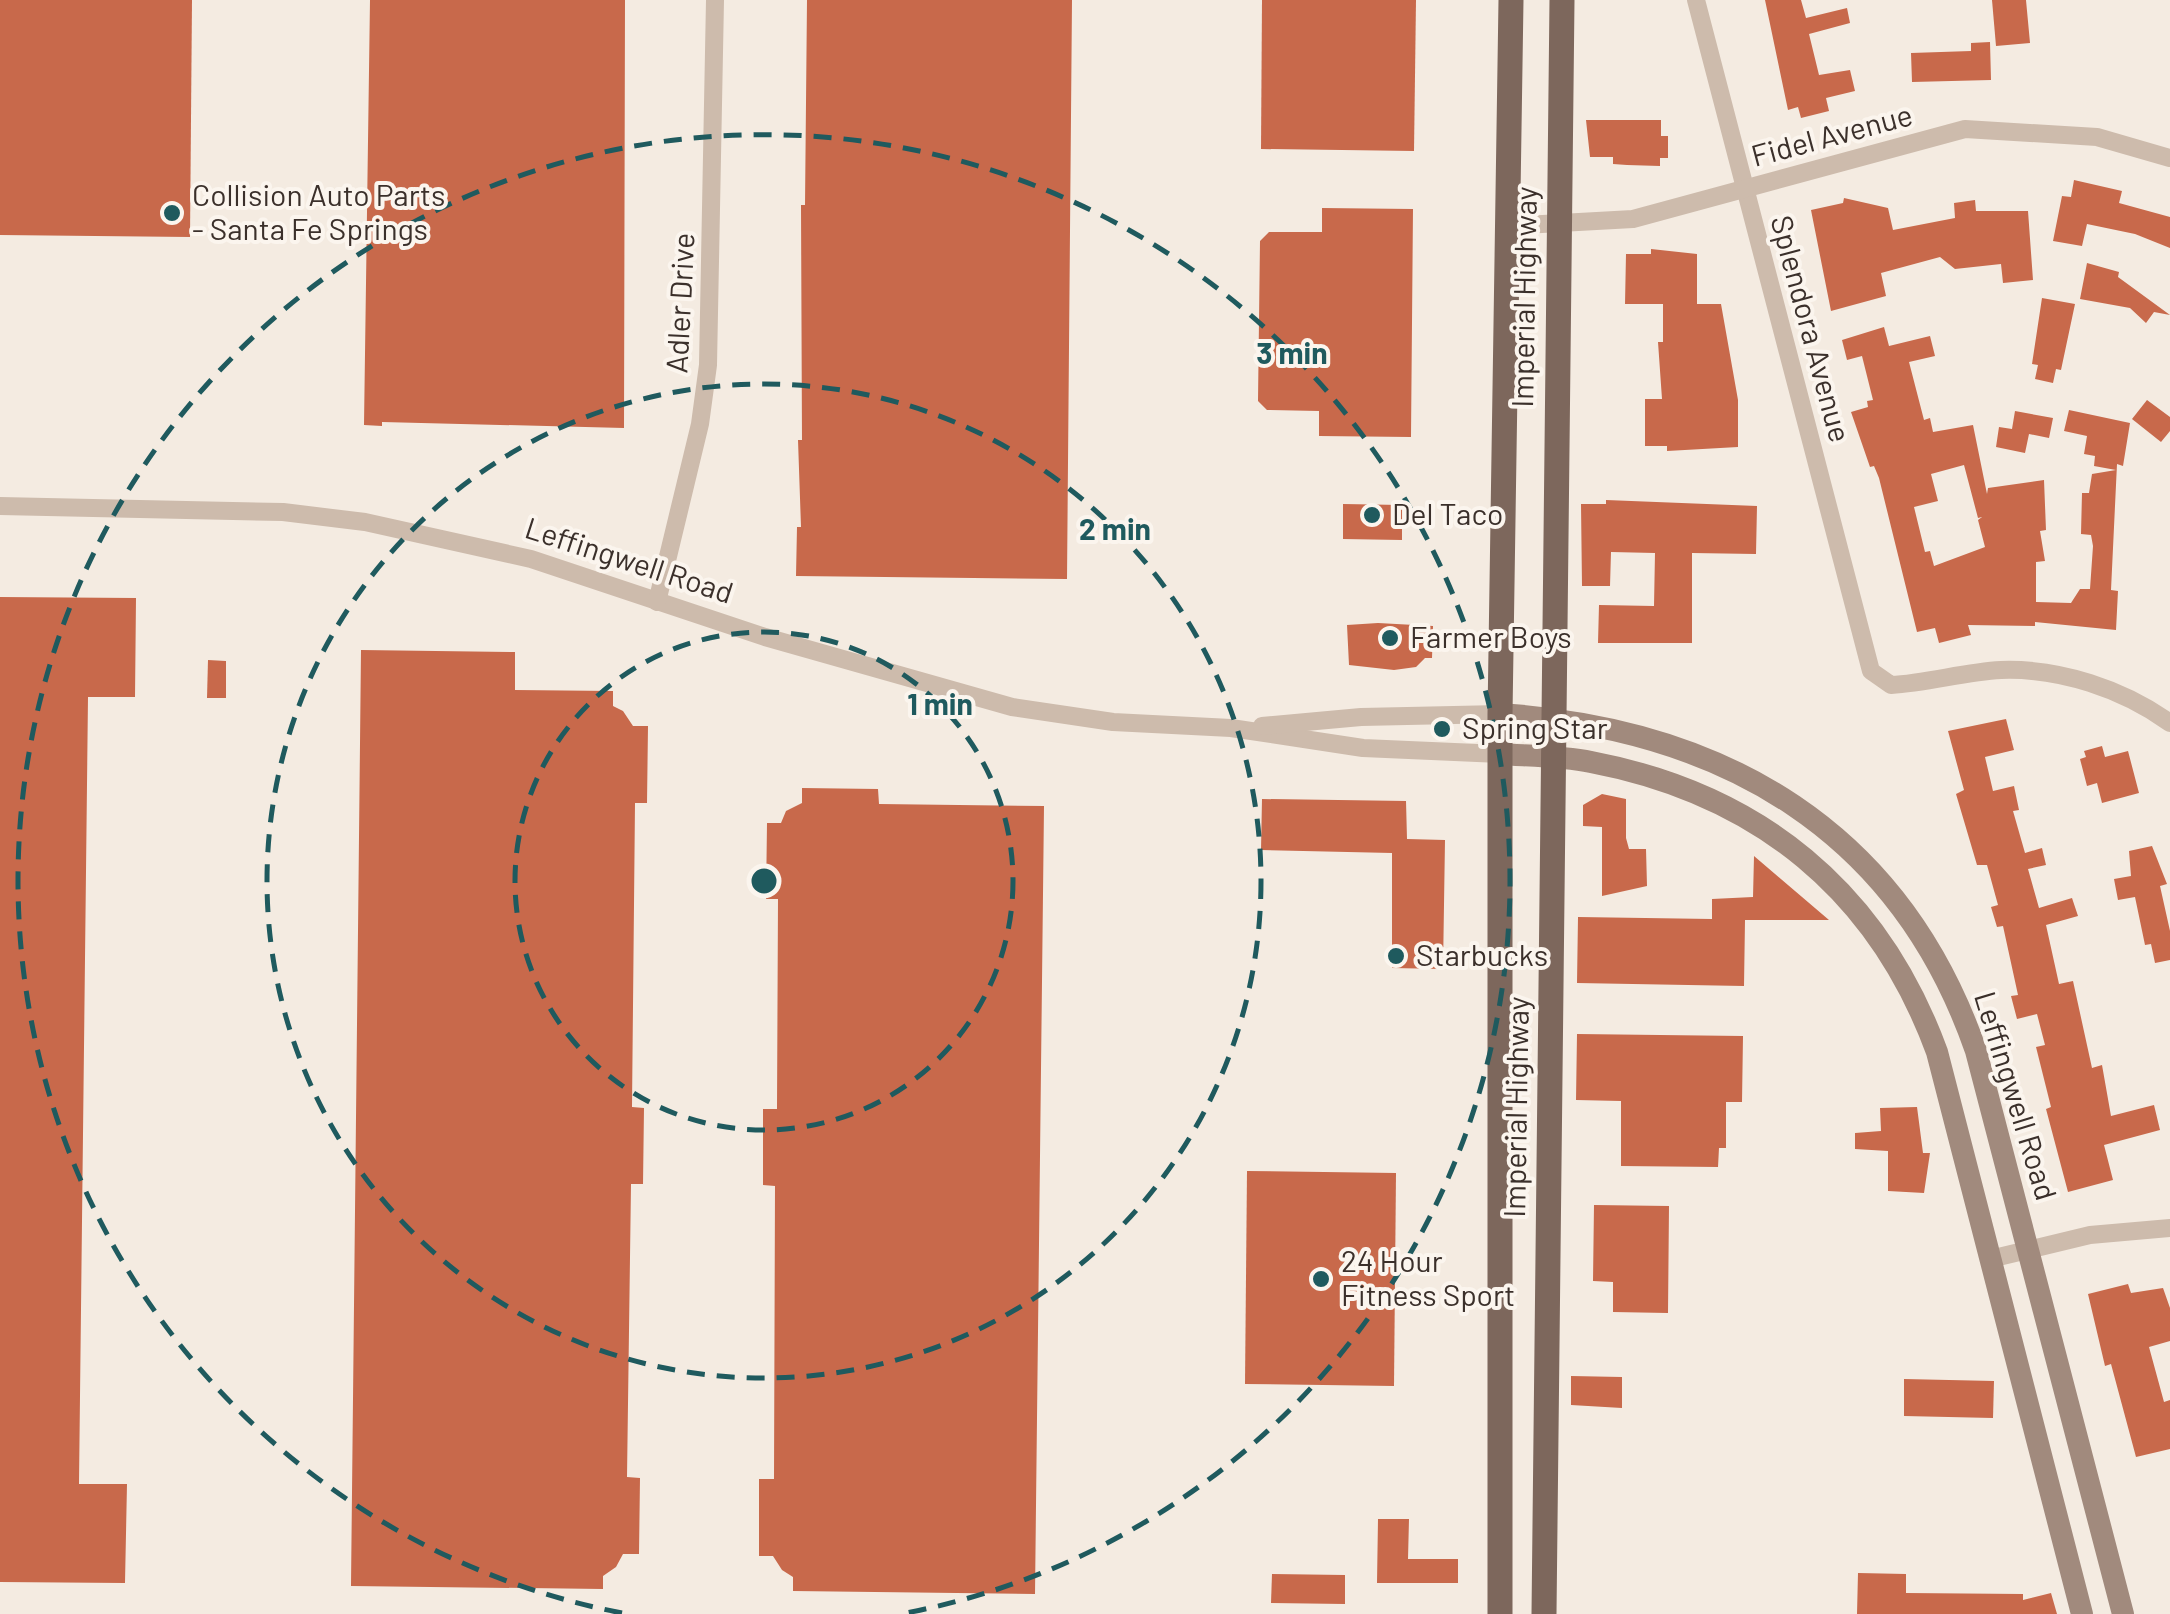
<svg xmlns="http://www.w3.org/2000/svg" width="2170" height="1614" font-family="Barlow,sans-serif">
	<rect width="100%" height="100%" fill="#f4ebe1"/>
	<g fill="#c8694b" fill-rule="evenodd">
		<polygon points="0,0 192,0 190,237 0,235"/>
		<polygon points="370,0 625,0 624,428 382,422 382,426 364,425"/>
		<polygon points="807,0 1072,0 1067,579 796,576 797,527 801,527 798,440 802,440 801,205 805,205"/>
		<polygon points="1262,0 1416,0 1414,151 1261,149"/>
		<polygon points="1765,0 1801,0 1806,18 1847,8 1850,23 1809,34 1819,75 1850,70 1855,91 1826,98 1829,111 1801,118 1798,107 1788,110"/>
		<polygon points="1992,0 2026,0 2030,43 1996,46"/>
		<polygon points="1990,42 1991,80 1912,82 1911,53 1971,51 1971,43"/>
		<polygon points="1586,120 1661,120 1661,136 1668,136 1668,158 1660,158 1660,166 1627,165 1613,164 1613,157 1590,157"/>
		<polygon points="2074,180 2122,191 2119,203 2170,217 2170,248 2135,234 2087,224 2082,246 2053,241 2062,196 2071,197"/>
		<polygon points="1844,198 1888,208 1893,230 1955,218 1954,203 1975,200 1976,211 2028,211 2033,280 2003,283 2001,264 1955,269 1940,257 1881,273 1886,296 1831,311 1811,210 1843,203"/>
		<polygon points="1322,208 1413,209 1411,437 1319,436 1319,411 1267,410 1258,401 1260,241 1269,232 1322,232"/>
		<polygon points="1651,249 1697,254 1697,304 1721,304 1738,400 1738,447 1667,451 1667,446 1645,446 1645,399 1662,399 1658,342 1663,342 1663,304 1625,304 1626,254 1651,254"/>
		<polygon points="2087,263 2119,272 2118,277 2170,315 2154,312 2146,323 2130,308 2080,299"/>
		<polygon points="2042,298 2075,304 2061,370 2056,369 2053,383 2035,379 2038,365 2032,364"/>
		<path d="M1884,327L1889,346L1930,336L1935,356L1909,362L1924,420L1930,418L1933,432L1973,425L1987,494L1988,488L2044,480L2046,530L2040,531L2045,561L2036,562V602L2071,603L2080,589H2090L2093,546L2091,535L2081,534L2082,493H2089L2092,474L2116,470L2094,466L2095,456L2084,454L2087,436L2064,431L2069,410L2130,423L2123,466L2117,464L2111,590L2118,591L2116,630L2035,622V626L1968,625L1971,635L1939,643L1935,628L1917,632L1879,478L1874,466L1870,467L1851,412L1868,407L1867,401L1873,400L1862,356L1847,360L1842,340ZM1964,465L1978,518L1982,517L1978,520L1985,547L1934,566L1930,551L1925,552L1914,507L1938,501L1931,474Z"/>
		<polygon points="2147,400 2170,417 2170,431 2161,442 2132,419"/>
		<polygon points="2015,411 2053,418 2049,438 2029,434 2025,453 1996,447 1999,427 2012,429"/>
		<polygon points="1606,500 1757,506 1756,554 1692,553 1692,643 1598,643 1599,605 1654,606 1655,553 1611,552 1610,586 1582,586 1581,504 1606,504"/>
		<polygon points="1343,504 1402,505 1402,540 1343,539"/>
		<polygon points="0,597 136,598 135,697 88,697 79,1484 127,1484 125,1583 0,1582"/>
		<polygon points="1378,623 1433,626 1432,658 1425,658 1416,667 1394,670 1349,665 1347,625"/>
		<polygon points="361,650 515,652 515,690 613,691 613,706 623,711 633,726 648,726 647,803 635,803 632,1107 644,1108 643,1184 631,1184 627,1477 640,1478 639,1554 623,1554 616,1567 603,1576 603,1589 351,1586"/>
		<polygon points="208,660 226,661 226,698 207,698"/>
		<polygon points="2006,719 2014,750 1985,757 1993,791 2014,786 2019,810 2013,811 2025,853 2042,848 2046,865 2028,869 2039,908 2072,898 2078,916 2046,925 2059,984 2073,981 2092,1068 2102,1065 2111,1116 2154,1105 2160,1130 2104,1145 2113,1180 2068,1192 2046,1109 2051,1107 2036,1047 2045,1045 2037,1014 2017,1019 2011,996 2018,995 2003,926 1997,927 1991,907 1998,905 1987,865 1977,865 1956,794 1964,790 1948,731"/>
		<polygon points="2102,746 2105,757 2128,751 2139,793 2102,803 2097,783 2087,786 2080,759 2086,757 2084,751"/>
		<polygon points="802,788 878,789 879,804 1044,806 1035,1594 793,1591 793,1577 782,1570 773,1556 759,1556 759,1479 774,1479 775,1186 763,1185 763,1109 777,1109 778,899 766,899 767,823 781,823 786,811 802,803"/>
		<polygon points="1602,794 1626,799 1626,838 1629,849 1646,849 1647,886 1602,896 1602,827 1583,826 1583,805"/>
		<polygon points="1262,799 1406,801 1407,839 1445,840 1443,969 1392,968 1392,853 1261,850"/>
		<polygon points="2152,846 2167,884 2160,886 2170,931 2170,960 2155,963 2151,944 2145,945 2135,897 2118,900 2114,879 2131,876 2129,851"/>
		<polygon points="1754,856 1829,920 1745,920 1744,986 1577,983 1578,917 1712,919 1712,899 1753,897"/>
		<polygon points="1577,1034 1743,1036 1742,1102 1726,1102 1726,1148 1719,1148 1718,1167 1621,1166 1621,1101 1576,1100"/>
		<polygon points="1917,1107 1923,1153 1930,1153 1924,1193 1888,1191 1888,1151 1855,1149 1855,1133 1881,1131 1880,1108"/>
		<polygon points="1247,1171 1396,1173 1394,1386 1245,1384"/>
		<polygon points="1594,1205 1669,1206 1668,1313 1613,1312 1613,1282 1593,1281"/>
		<polygon points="2128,1284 2131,1293 2163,1288 2170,1308 2170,1341 2149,1347 2164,1402 2170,1400 2170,1449 2136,1457 2111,1364 2105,1366 2088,1294"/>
		<polygon points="1571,1376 1622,1377 1622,1408 1571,1405"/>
		<polygon points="1904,1379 1994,1381 1993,1418 1904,1416"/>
		<polygon points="1378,1519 1409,1519 1408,1559 1458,1559 1458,1583 1377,1583"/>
		<polygon points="1858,1573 1906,1574 1906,1593 2023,1594 2023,1600 2051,1593 2057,1614 1857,1614"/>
		<polygon points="1272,1574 1345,1575 1345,1604 1271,1603"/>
	</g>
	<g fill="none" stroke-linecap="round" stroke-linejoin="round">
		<g stroke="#cdbbac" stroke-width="18">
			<path d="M1696,0L1871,671L1891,685C1928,683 1964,672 2001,670C2060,668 2123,689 2170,723"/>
			<polyline points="1507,226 1633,219 1965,129 2097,137 2170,158"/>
			<polyline points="0,506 283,512 365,522 531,559 765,637 1012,707 1113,722 1231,728 1363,748 1500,754"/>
			<polyline points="657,602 700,424 708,365 715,0"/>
			<polyline points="1262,726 1361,717 1500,714"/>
			<polyline points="1990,1259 2090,1235 2170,1228"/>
		</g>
		<g stroke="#a18a7d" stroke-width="22">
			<path d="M1500,714C1725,729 1900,831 1976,1051L2123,1614"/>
			<path d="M1500,754C1530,756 1562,756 1591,762C1759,794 1878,891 1937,1052L2082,1614"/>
		</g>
		<g stroke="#7d675c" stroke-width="25">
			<polyline points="1500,1614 1500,714 1511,0"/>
			<polyline points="1544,1614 1562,0"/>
		</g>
	</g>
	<g fill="none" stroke="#1f5a5e" stroke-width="5" stroke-dasharray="18 12">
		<circle cx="764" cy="881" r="249"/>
		<circle cx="764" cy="881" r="497"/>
		<path d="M622 1613A746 746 0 1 1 906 1613"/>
	</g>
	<g fill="#1f5a5e" stroke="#fbf5ee" stroke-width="4">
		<circle cx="172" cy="213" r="10"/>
		<circle cx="1372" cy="515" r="10"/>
		<circle cx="1390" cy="638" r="10"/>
		<circle cx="1442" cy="729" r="10"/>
		<circle cx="1396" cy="956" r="10"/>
		<circle cx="1321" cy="1279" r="10"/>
	</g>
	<g text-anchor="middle" stroke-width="8" stroke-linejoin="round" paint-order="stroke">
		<g font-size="30" fill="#3b302b" stroke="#fbf5ee">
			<text transform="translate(1832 136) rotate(-15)" y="10">Fidel Avenue</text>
			<text transform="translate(1525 297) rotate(-89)" y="10">Imperial Highway</text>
			<text transform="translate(681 303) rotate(-87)" y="10">Adler Drive</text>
			<text transform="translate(1810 329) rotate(75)" y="10">Splendora Avenue</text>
			<text transform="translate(629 561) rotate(18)" y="10">Leffingwell Road</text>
			<text transform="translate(2015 1096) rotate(73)" y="10">Leffingwell Road</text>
			<text transform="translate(1517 1107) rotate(-89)" y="10">Imperial Highway</text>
		</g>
		<g font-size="30" fill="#3b302b" stroke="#fbf5ee" text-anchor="start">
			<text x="192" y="206">Collision Auto Parts<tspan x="192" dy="34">- Santa Fe Springs</tspan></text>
			<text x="1392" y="525">Del Taco</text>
			<text x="1410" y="648">Farmer Boys</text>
			<text x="1462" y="739">Spring Star</text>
			<text x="1416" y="966">Starbucks</text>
			<text x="1341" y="1272">24 Hour<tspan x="1341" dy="34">Fitness Sport</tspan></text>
		</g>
	</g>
	<circle cx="764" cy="881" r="15" fill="#1f5a5e" stroke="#fbf5ee" stroke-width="5"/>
	<g font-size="30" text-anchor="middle" font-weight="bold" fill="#1f5a5e" stroke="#fbf5ee" stroke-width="8" stroke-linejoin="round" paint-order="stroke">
		<text x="1292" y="364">3 min</text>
		<text x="1115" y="540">2 min</text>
		<text x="940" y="715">1 min</text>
	</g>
</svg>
